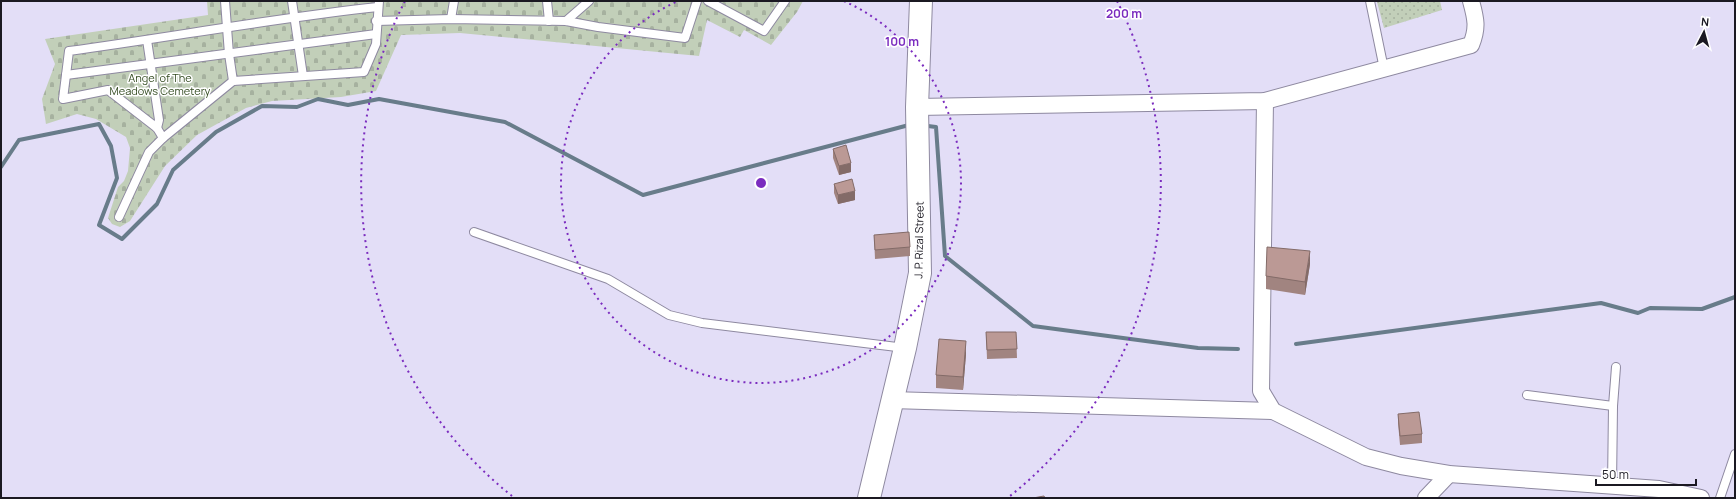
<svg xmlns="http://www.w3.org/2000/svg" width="1736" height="499" font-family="Manrope,sans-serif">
	<defs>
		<pattern id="green-dots" width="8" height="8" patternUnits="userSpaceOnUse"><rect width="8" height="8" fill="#c2cfb9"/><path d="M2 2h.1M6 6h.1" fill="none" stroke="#a6b19f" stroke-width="1.8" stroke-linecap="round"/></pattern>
		<pattern id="cemetery-stones" width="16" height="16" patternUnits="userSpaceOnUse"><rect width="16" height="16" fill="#c2cfb9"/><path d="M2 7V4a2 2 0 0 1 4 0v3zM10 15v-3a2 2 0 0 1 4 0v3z" fill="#a6b19f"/></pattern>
	</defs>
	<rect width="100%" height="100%" fill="#e3def7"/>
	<polygon fill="url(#green-dots)" points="1440,1 1442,10 1384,28 1377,2"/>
	<polygon fill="url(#cemetery-stones)" points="207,1 803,1 797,12 771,45 744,30 740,37 707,20 699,56 460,33 401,35 376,91 341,97 272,101 246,108 197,135 165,166 130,221 120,227 112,224 108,218 118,187 124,181 128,171 130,148 126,137 96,119 77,114 46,124 42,99 55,64 45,39 208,15"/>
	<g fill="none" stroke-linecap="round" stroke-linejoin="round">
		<g stroke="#687c8a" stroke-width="4">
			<polyline points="928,126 936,127 945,256 1033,326 1198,348 1238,349"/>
			<polyline points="1,167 19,140 99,124 111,146 117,178 99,225 122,239 157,204 173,170 216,132 262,106 297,107 318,99 348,105 379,99 505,122 643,195 909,125"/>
			<polyline points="1296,344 1601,303 1638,313 1650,308 1702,309 1735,297"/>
		</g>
		<g stroke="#8e89a0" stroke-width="10">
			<g id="lane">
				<polyline points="225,1 229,54 233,81"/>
				<polyline points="292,1 303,76"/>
				<polyline points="547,1 549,21"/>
				<polyline points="708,1 764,31 785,1"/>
				<polyline points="1370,1 1384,69"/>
				<polyline points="451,19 454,1"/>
				<polyline points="376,21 451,19 566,21 598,27 685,38 697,1"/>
				<polyline points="566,21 589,1"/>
				<polyline points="147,40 159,120 157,128"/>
				<polyline points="66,75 376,34"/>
				<path d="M163,138L157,128L108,90L63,99L69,51C172,37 275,18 378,7"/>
				<polyline points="119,217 149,152 163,138 233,81 364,72 376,44 379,1"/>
				<polyline points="474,232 608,279 669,315 702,323 905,348"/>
				<polyline points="1527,395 1613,406"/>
				<polyline points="1612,486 1613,406 1616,367"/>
				<polyline points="1720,498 1735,454"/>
			</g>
		</g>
		<g stroke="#8e89a0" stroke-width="18">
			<g id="street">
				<polyline points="1265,101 1261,391 1273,411 1366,457 1401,466 1449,474 1659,489 1701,498"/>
				<path d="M917,107L1265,101L1471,45C1478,28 1476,19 1471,1"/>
				<polyline points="891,400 1273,411"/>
				<polyline points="1426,498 1449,474"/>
			</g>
		</g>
		<g stroke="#8e89a0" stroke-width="24">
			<polyline id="secondary" points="869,498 905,348 920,273 917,107 921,1"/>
		</g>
		<use href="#lane" stroke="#fff" stroke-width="8"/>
		<use href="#street" stroke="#fff" stroke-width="16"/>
		<use href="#secondary" stroke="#fff" stroke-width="22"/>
	</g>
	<g fill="#a18480">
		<polygon points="833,149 851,172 839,175 833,158"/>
		<polygon points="834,184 855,200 838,204 834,193"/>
		<polygon points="874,235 910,247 910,256 875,259"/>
		<polygon points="1310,264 1305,295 1266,289 1266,276"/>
		<polygon points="986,332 1016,332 1017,358 987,359"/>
		<polygon points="966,354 963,390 936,388 936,375"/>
		<polygon points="1398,414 1422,434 1422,443 1400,445 1398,423"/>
	</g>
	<g fill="#836b68">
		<polygon points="851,163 851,172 839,175 839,166"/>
		<polygon points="855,191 855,200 838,204 838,195"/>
		<polygon points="1310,251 1310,264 1305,295 1305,282"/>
		<polygon points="966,341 966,354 963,390 963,377"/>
	</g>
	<g fill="#bb9995" stroke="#836b68">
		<polygon points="846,145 851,163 839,166 833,149"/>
		<polygon points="852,179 855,191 838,195 834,184"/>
		<polygon points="909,232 910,247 875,250 874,235"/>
		<polygon points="1267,247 1310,251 1305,282 1266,276"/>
		<polygon points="986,332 1016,332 1017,349 987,350"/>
		<polygon points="939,339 966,341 963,377 936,375"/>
		<polygon points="1419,412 1422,434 1400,436 1398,414"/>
		<polygon points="1044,496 1045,498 1033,498"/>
	</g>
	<g fill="none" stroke="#7b2cbf" stroke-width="2" stroke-dasharray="2 4">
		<path d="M844 1A200 200 0 1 1 678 1"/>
		<path d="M512 496A400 400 0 0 1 405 1M1117 1A400 400 0 0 1 1010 496"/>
	</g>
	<g text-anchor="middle" stroke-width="3" stroke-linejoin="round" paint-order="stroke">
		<g font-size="11" fill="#334b21" stroke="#fff">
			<text x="160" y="82">Angel of The<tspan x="160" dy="13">Meadows Cemetery</tspan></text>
		</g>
		<g font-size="11" fill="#1b1922" stroke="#fff">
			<text transform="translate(919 240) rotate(-89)" y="4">J. P. Rizal Street</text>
		</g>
	</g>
	<circle cx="761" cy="183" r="6" fill="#7b2cbf" stroke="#fff" stroke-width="2"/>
	<g font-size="12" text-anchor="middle" font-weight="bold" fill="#7b2cbf" stroke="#fff" stroke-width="3" stroke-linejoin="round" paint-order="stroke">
		<text x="1124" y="18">200 m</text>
		<text x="902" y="46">100 m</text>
	</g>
	<rect width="1736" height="499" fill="none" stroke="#1b1922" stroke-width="4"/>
	<g transform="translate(1704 32) rotate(6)" stroke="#ffffff" stroke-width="3" paint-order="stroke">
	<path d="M0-3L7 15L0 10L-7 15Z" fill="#1b1922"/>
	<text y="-6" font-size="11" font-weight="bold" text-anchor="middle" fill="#1b1922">N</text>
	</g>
	<path d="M1596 479v6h100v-6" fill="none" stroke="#1b1922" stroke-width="2"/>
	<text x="1602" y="479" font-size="12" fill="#1b1922" stroke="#ffffff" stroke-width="3" paint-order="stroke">50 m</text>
</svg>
